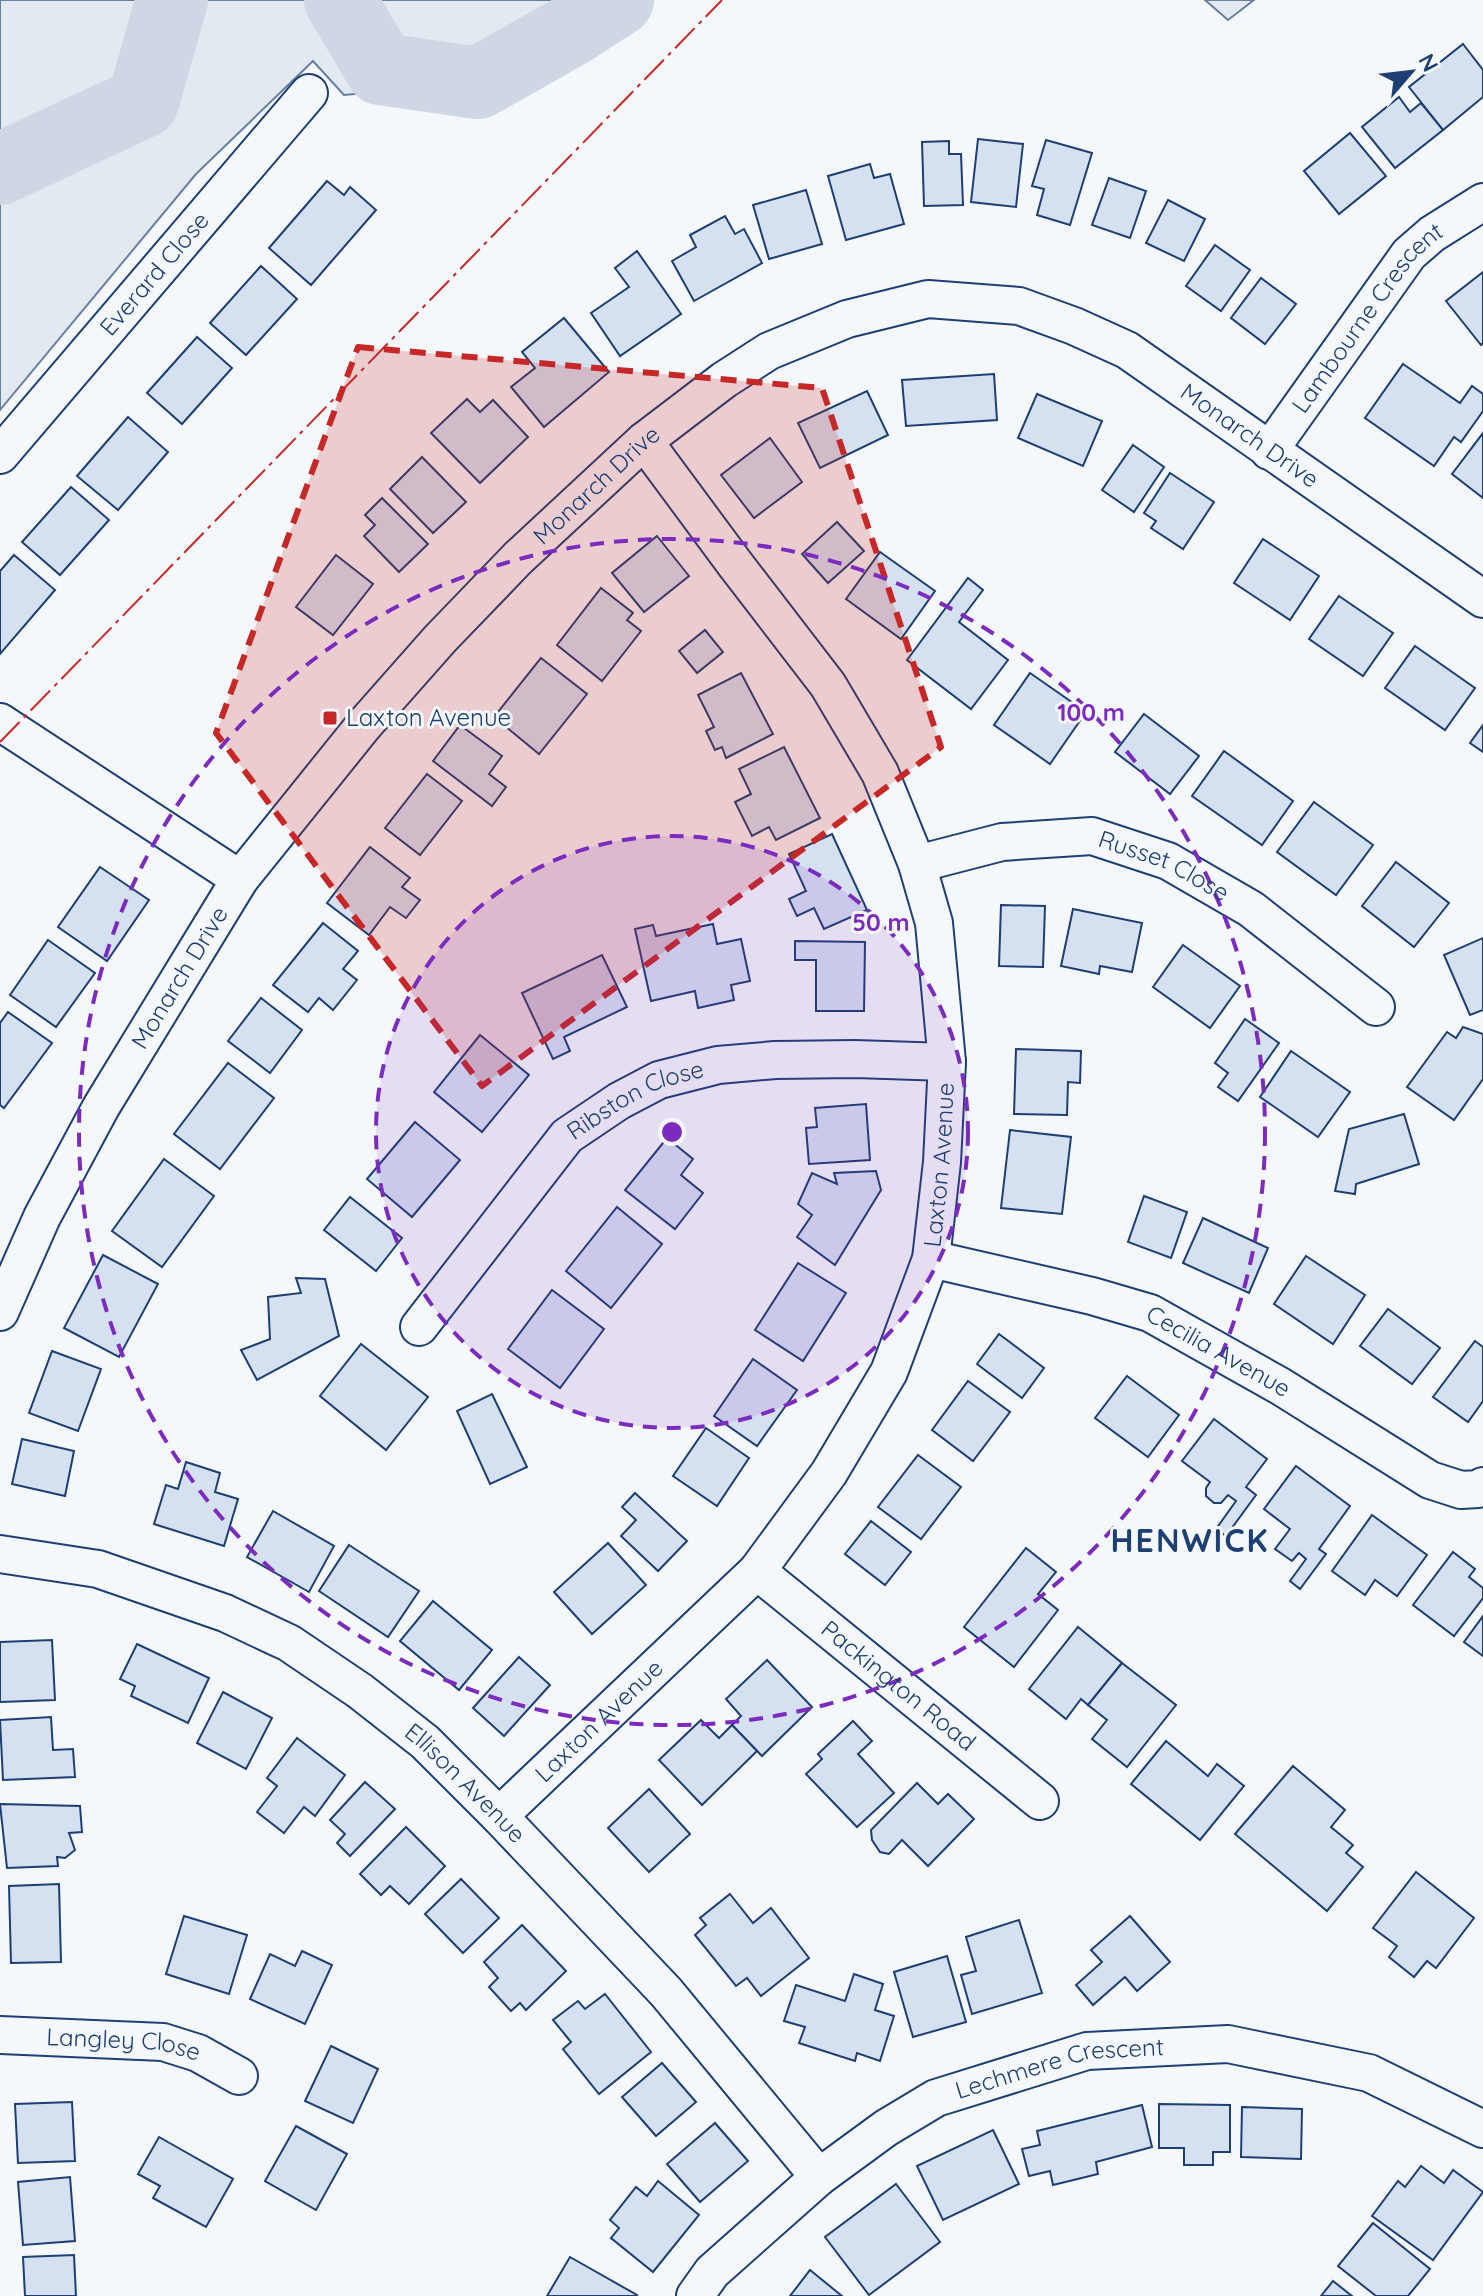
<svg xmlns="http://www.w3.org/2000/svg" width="1483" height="2296" font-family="Quicksand,sans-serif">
	<rect width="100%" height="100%" fill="#f4f7fb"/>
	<g fill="#e3e9f0" stroke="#687fa3" stroke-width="2">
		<polygon points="0,0 618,0 570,31 478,83 344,95 313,61 196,174 0,410"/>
		<polygon points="1205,0 1254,0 1228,20"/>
	</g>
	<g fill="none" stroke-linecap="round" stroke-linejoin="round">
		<g stroke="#cfd7e4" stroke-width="72">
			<polyline points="340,0 381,69 478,83 570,31 618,0"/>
			<polyline points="0,169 143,102 172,0"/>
		</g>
	</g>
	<g fill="#d5e0f0" stroke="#1d3f73" stroke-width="2">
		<polygon points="1463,44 1483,70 1483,97 1443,130 1409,87"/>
		<polygon points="1399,97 1410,112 1421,103 1443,130 1395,168 1362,127"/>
		<polygon points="1350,133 1386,176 1339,214 1304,171"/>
		<polygon points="978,139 1023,144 1016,207 971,202"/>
		<polygon points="1046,140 1092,153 1070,225 1037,215 1044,189 1032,186"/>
		<polygon points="949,141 949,154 961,154 963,205 924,206 922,142"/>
		<polygon points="870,164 874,178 890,174 904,224 846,240 828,176"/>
		<polygon points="1109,178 1146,191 1130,238 1092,225"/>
		<polygon points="327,181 344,195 350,187 376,210 311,285 269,248"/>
		<polygon points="806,190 822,244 769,259 753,205"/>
		<polygon points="1168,200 1205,219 1184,261 1146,243"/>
		<polygon points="725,216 735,234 744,229 762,263 694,301 672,261 696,247 690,235"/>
		<polygon points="1215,245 1250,270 1221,311 1186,286"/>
		<polygon points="637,251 681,314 620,356 591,313 629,287 615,268"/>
		<polygon points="261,266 297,299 246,355 210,323"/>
		<polygon points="1483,272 1483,343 1481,345 1446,301"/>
		<polygon points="1261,278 1296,304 1265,344 1231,318"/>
		<polygon points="564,318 609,372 544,427 511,387 535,368 522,352"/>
		<polygon points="197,337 232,368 182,424 147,393"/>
		<polygon points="1403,364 1460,403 1472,386 1483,394 1483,411 1461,442 1454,437 1434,466 1365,418"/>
		<polygon points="994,374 997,420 906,426 902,380"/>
		<polygon points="867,391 888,435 820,468 798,423"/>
		<polygon points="1037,394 1102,421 1083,466 1018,438"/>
		<polygon points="467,399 480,412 493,400 528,437 480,483 431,433"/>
		<polygon points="128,417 168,452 118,510 77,476"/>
		<polygon points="1483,433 1483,498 1452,474"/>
		<polygon points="770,438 802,482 754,518 721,475"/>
		<polygon points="1133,445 1164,467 1134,512 1102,490"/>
		<polygon points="422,457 466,502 433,533 390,489"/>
		<polygon points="1170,473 1214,502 1183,549 1151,528 1156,521 1144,513"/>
		<polygon points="71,487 109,520 60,575 22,542"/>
		<polygon points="382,498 428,544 399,572 364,536 375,525 365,515"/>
		<polygon points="837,522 864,551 828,583 802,554"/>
		<polygon points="657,536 689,576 644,612 612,573"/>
		<polygon points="1263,539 1319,576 1290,620 1234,583"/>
		<polygon points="880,552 935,591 901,639 846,599"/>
		<polygon points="14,555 55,590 0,654 0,571"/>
		<polygon points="336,555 373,584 333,635 296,607"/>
		<polygon points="968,578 983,590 959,622 1008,660 971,709 907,660"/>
		<polygon points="601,588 633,613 627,620 641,631 602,681 557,645"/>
		<polygon points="1339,596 1393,633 1363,676 1309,639"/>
		<polygon points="705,630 723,652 697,673 679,651"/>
		<polygon points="1415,646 1475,688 1445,730 1385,688"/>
		<polygon points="541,658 587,694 539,754 494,717"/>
		<polygon points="741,673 773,734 726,758 722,747 715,750 706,731 714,727 698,695"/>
		<polygon points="1030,673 1086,712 1050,764 994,725"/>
		<polygon points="1144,714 1199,756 1170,794 1115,752"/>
		<polygon points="460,725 502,756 489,774 506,787 492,806 433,761"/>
		<polygon points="1483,725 1483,752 1470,743"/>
		<polygon points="784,747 820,818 776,840 769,827 752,836 735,802 751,794 739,769"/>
		<polygon points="1224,751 1293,801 1262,845 1192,796"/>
		<polygon points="427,774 462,801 420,855 385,828"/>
		<polygon points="1314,802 1373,845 1336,895 1277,852"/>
		<polygon points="832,834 867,910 824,929 814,908 797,916 789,899 806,891 789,854"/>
		<polygon points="370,847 410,878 402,887 420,900 406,918 390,907 369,935 327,903"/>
		<polygon points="1396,862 1449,903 1414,947 1362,906"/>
		<polygon points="100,867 149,900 107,961 58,927"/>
		<polygon points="1001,905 1045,906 1043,967 999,966"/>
		<polygon points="1073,909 1142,923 1132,972 1100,966 1099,974 1061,966"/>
		<polygon points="323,923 358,951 343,969 357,980 333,1010 319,998 308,1012 273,985"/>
		<polygon points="713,924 717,944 741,939 750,981 731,985 734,1000 698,1008 695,991 651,1001 635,929 653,925 656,936"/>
		<polygon points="1483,938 1483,1010 1470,1015 1444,955"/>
		<polygon points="48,940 95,973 56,1027 10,995"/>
		<polygon points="795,941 865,942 864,1011 816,1011 816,960 795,960"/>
		<polygon points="1183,945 1240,986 1210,1028 1153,987"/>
		<polygon points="602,955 627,1007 564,1037 570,1051 553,1059 522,993"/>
		<polygon points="261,998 302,1030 270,1073 228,1041"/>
		<polygon points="8,1012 52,1043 4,1108 0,1105 0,1023"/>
		<polygon points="1245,1019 1279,1043 1238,1101 1218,1087 1228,1073 1215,1063"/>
		<polygon points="1463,1027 1483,1034 1483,1079 1454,1120 1407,1087 1447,1032 1456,1038"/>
		<polygon points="480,1035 529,1075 482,1132 434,1092"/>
		<polygon points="1016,1049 1081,1051 1080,1083 1068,1082 1067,1115 1014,1114"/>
		<polygon points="1291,1051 1350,1092 1318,1137 1260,1097"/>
		<polygon points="228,1063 274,1098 220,1169 174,1134"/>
		<polygon points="866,1104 870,1160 809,1164 806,1128 817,1127 815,1108"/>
		<polygon points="1404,1114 1419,1164 1356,1184 1355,1194 1335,1191 1349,1129"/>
		<polygon points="415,1122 460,1160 412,1217 367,1179"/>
		<polygon points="1010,1130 1071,1137 1062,1214 1001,1208"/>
		<polygon points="667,1138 693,1159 681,1175 703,1193 675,1229 625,1190"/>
		<polygon points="164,1159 214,1196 162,1267 112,1231"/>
		<polygon points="876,1171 881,1190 835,1265 797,1237 812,1215 798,1204 812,1173 837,1184 834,1173"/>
		<polygon points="1144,1196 1187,1212 1171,1258 1128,1242"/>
		<polygon points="350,1197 402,1238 376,1271 324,1230"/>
		<polygon points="617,1207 662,1244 611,1308 566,1271"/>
		<polygon points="1203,1218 1268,1248 1249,1293 1183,1263"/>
		<polygon points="103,1255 158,1284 119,1357 64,1328"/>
		<polygon points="1306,1256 1365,1295 1333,1344 1274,1304"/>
		<polygon points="798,1263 846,1293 803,1361 755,1330"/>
		<polygon points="296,1278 325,1279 339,1336 257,1380 241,1350 270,1339 268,1297 301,1293"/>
		<polygon points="552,1290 604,1329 560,1388 508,1349"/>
		<polygon points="1388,1309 1440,1348 1412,1384 1360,1346"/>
		<polygon points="999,1334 1044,1368 1022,1398 977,1364"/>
		<polygon points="1475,1341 1483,1347 1483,1401 1468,1422 1433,1397"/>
		<polygon points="361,1344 428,1397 386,1450 320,1396"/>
		<polygon points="52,1351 101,1369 78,1431 29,1413"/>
		<polygon points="753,1359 797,1390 757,1446 714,1416"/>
		<polygon points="1127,1376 1179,1415 1148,1457 1095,1418"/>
		<polygon points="968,1381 1010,1412 973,1461 932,1430"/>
		<polygon points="492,1394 527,1467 490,1484 457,1411"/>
		<polygon points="1214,1419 1267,1459 1246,1487 1256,1495 1226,1536 1216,1529 1236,1501 1228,1495 1221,1503 1214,1503 1206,1496 1206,1488 1210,1482 1182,1461"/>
		<polygon points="706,1428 749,1458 717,1506 673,1476"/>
		<polygon points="22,1439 74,1451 65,1496 12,1484"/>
		<polygon points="918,1455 961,1487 921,1539 878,1507"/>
		<polygon points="186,1462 220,1473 215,1492 238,1499 224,1546 154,1524 166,1485 178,1489"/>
		<polygon points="1296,1466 1350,1506 1319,1549 1326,1554 1300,1589 1290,1581 1306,1559 1299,1553 1292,1561 1275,1549 1290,1529 1264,1509"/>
		<polygon points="635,1493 687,1541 658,1571 621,1536 636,1520 622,1507"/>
		<polygon points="273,1511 334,1546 309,1592 247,1557"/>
		<polygon points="1372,1515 1427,1555 1397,1596 1375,1580 1365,1595 1332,1571"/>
		<polygon points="871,1521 911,1552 885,1585 845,1554"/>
		<polygon points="608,1543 646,1585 592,1634 554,1592"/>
		<polygon points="349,1545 419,1591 388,1637 319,1591"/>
		<polygon points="1026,1548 1056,1572 1038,1594 1058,1610 1014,1667 964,1627"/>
		<polygon points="1453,1552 1475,1569 1469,1577 1483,1588 1483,1598 1454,1636 1413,1605"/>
		<polygon points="433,1601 492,1650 459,1690 400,1641"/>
		<polygon points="1483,1616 1483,1656 1464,1642"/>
		<polygon points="1078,1627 1122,1663 1088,1705 1081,1699 1066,1719 1029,1689"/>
		<polygon points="52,1640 55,1700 0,1702 0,1642"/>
		<polygon points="137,1644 209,1678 188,1723 131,1696 135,1686 120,1679"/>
		<polygon points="519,1657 550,1685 504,1736 473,1708"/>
		<polygon points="767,1660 812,1707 762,1756 732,1725 741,1716 726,1699"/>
		<polygon points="1122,1663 1176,1705 1127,1767 1092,1739 1107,1720 1088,1705"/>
		<polygon points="223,1692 272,1718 246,1769 197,1743"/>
		<polygon points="51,1717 53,1750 73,1749 75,1777 3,1780 0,1720"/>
		<polygon points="701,1720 719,1738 732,1725 757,1751 702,1805 659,1760"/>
		<polygon points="853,1721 872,1741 858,1754 894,1793 857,1827 806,1774 822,1759 818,1754"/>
		<polygon points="297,1738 345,1775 315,1816 304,1807 284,1833 257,1812 277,1786 267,1778"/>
		<polygon points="1166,1741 1208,1776 1217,1764 1244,1786 1200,1840 1131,1784"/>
		<polygon points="1293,1766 1345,1810 1331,1827 1353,1845 1346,1853 1363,1867 1327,1911 1235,1834"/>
		<polygon points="365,1782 395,1809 350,1856 337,1843 345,1834 330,1820"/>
		<polygon points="917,1783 938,1804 948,1794 974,1819 928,1866 902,1840 889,1854 880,1852 872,1840 871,1830"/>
		<polygon points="649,1789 690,1834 649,1872 608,1828"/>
		<polygon points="0,1804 80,1806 82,1832 69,1833 75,1850 65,1858 57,1857 58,1866 7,1868"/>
		<polygon points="406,1827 445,1866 409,1904 390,1886 381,1895 360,1874"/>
		<polygon points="1416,1872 1474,1918 1436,1968 1427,1961 1414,1977 1389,1957 1397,1946 1373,1928"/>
		<polygon points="461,1879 499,1918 463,1953 425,1914"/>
		<polygon points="59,1884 61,1962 11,1963 9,1886"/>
		<polygon points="730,1894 753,1923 771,1908 809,1958 761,1996 747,1978 736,1986 695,1935 706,1925 700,1918"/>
		<polygon points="184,1916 247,1935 229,1994 166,1974"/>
		<polygon points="1130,1916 1170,1962 1137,1991 1125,1977 1093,2005 1076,1985 1102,1962 1091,1950"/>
		<polygon points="1019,1920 1042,1993 972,2014 961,1975 976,1971 966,1937"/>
		<polygon points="522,1925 566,1971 526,2010 520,2003 511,2011 489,1987 498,1978 484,1962"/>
		<polygon points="302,1951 332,1965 305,2024 250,1999 270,1954 295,1966"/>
		<polygon points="947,1956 966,2022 913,2037 894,1972"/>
		<polygon points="854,1974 883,1984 875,2010 894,2016 880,2061 857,2053 855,2061 799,2043 805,2027 784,2021 796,1985 845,2001"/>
		<polygon points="605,1994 651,2052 599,2094 563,2049 571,2042 553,2020 578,2001 585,2009"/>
		<polygon points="331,2046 378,2069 353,2123 305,2101"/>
		<polygon points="662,2063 696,2102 656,2136 622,2097"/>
		<polygon points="72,2102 75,2161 18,2163 15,2104"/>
		<polygon points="1159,2104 1230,2105 1230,2152 1213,2152 1213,2165 1184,2165 1184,2148 1159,2148"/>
		<polygon points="1142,2105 1152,2147 1096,2162 1098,2174 1053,2185 1050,2171 1029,2176 1022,2149 1040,2145 1037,2131"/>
		<polygon points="1242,2107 1302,2109 1301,2159 1241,2157"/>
		<polygon points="715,2123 748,2161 700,2202 667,2164"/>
		<polygon points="296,2126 347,2154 316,2210 265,2181"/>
		<polygon points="993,2130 1019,2184 943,2220 917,2166"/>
		<polygon points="159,2137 233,2179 206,2227 153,2198 160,2186 138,2174"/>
		<polygon points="1421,2166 1444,2183 1453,2170 1483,2192 1433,2260 1372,2216 1398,2181 1405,2187"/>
		<polygon points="70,2177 75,2241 23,2245 18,2182"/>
		<polygon points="658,2181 699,2215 653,2272 611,2238 619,2228 610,2220 636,2187 647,2196"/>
		<polygon points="896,2184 940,2242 869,2295 825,2237"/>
		<polygon points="1373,2223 1430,2269 1408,2296 1376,2296 1338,2266"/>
		<polygon points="74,2255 76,2296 25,2296 23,2257"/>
		<polygon points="570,2257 637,2295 636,2296 547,2296"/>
		<polygon points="810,2270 842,2296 790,2296"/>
		<polygon points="1333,2281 1352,2296 1321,2296"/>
	</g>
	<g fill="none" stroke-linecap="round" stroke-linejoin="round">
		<g stroke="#1d3f73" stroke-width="40">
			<g id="street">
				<path id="s1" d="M1269,451L1409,254L1432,234L1483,202"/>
				<path id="s2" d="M0,455L309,93"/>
				<polyline points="0,722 240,879"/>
				<path id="s3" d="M917,864L1002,842L1092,836L1168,861L1251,909L1376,1007"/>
				<path id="s4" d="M931,1259L1092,1296L1150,1313L1280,1386L1430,1480L1461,1490L1478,1489L1483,1486"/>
				<path id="s5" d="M0,1312L42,1217L101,1107L240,879L364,725L440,639L518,558L644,441L724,380L769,351L847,319L928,299L1019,306L1074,326L1127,350L1483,599"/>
				<path id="s6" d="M419,1327L567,1136L619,1101L659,1080L718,1065L775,1060L855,1059L947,1062"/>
				<path id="s7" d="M0,1554L98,1569L225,1613L289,1643L360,1691L425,1742L499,1816L666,1992L819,2177"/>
				<path id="s8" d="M757,1571L1040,1801"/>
				<path id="s9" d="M499,1816L757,1571L829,1473L889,1372L931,1259L942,1162L947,1062L934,923L917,864L880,773L828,685L735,564L644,441"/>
				<path id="s10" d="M0,2035L163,2042L198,2053L239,2076"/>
				<path id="s11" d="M695,2296L712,2272L819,2177L886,2128L936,2098L1087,2051L1228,2044L1369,2073L1483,2129"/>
			</g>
		</g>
		<use href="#street" stroke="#f4f7fb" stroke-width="36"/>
		<polyline stroke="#c62828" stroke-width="2" stroke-dasharray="28 6 4 6" stroke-linecap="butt" points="0,742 722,0"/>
	</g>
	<path fill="#c62828" fill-opacity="0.2" stroke="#c62828" stroke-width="6" stroke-dasharray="16 10" stroke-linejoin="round" d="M358,347L822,388L941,747L482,1086L216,733Z"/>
	<circle cx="672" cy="1132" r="296" fill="#7b2cbf" fill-opacity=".12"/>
	<g fill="none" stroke="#7b2cbf" stroke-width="4" stroke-dasharray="14 10">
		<circle cx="672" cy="1132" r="296"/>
		<circle cx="672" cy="1132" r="593"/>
	</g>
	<rect fill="#c62828" stroke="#f4f7fb" stroke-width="3" x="322" y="710" width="16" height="16" rx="4"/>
	<g text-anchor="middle" stroke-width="6" stroke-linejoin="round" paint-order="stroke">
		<g font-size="24" fill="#1d3f73" stroke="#f4f7fb">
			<text dy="8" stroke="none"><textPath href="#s2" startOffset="238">Everard Close</textPath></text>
			<text dy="8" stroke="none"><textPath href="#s1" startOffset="166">Lambourne Crescent</textPath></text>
			<text dy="8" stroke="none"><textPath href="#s5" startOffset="1772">Monarch Drive</textPath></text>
			<text dy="8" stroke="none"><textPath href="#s5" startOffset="1028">Monarch Drive</textPath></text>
			<text dy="8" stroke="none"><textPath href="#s3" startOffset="256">Russet Close</textPath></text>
			<text dy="8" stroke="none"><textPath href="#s5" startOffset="380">Monarch Drive</textPath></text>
			<text dy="8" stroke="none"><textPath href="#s6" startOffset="320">Ribston Close</textPath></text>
			<text dy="8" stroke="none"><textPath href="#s9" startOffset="810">Laxton Avenue</textPath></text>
			<text dy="8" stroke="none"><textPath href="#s4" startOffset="304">Cecilia Avenue</textPath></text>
			<text dy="8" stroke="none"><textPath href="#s8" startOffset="182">Packington Road</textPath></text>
			<text dy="8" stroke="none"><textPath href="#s9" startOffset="138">Laxton Avenue</textPath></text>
			<text dy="8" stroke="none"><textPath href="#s7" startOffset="530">Ellison Avenue</textPath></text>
			<text dy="8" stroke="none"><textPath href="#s10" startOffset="124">Langley Close</textPath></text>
			<text dy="8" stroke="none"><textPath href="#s11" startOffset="442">Lechmere Crescent</textPath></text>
		</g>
		<g font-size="24" fill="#1d3f73" stroke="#f4f7fb" text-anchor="start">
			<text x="346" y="726">Laxton Avenue</text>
		</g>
		<g font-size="32" font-weight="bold" letter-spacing="2" fill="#1d3f73" stroke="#f4f7fb">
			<text x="1190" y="1552">HENWICK</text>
		</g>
	</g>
	<circle cx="672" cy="1132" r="12" fill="#7b2cbf" stroke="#f4f7fb" stroke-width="4"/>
	<g font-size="24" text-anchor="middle" font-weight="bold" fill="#7b2cbf" stroke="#f4f7fb" stroke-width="6" stroke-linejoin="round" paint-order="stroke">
		<text x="1091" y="721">100 m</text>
		<text x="881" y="931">50 m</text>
	</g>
	<g transform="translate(1411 72) rotate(62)" stroke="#f4f7fb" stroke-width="6" paint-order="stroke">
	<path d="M0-6L14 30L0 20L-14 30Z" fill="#1d3f73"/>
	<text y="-12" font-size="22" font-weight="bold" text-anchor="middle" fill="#1d3f73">N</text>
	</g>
</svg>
